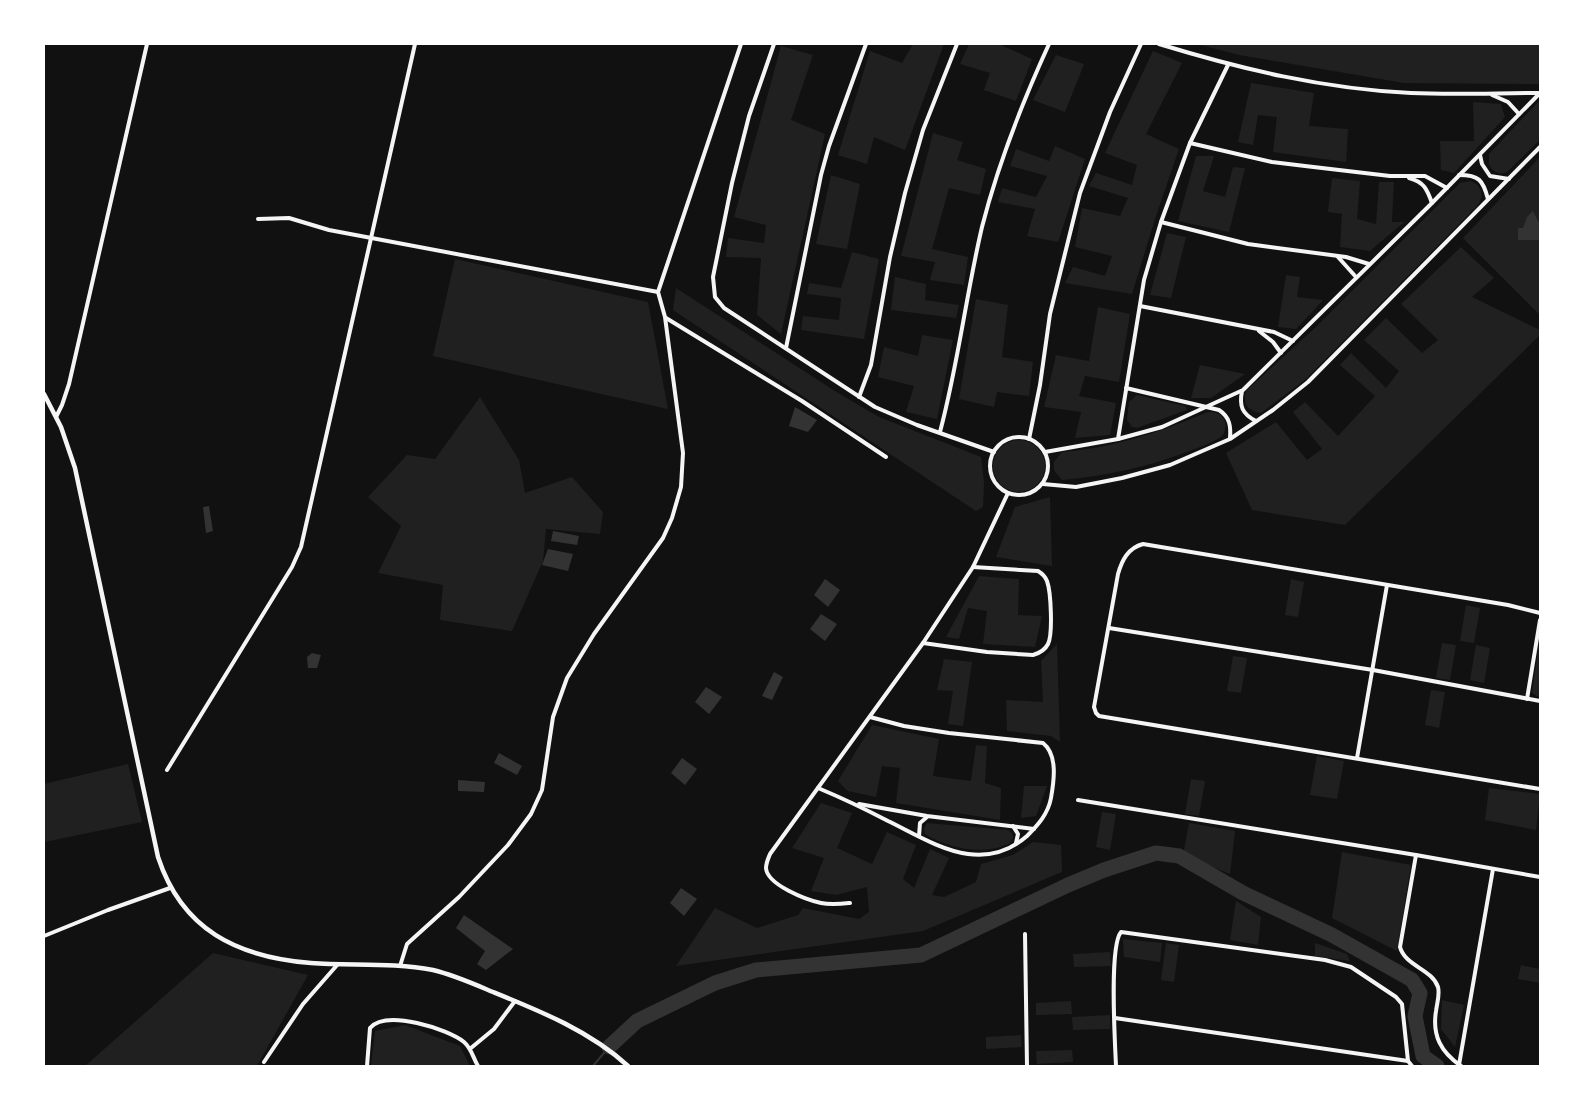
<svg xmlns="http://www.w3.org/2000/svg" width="1584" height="1110" font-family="'PT Sans',sans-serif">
	<rect width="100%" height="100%" fill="#111"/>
	<g fill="#202020">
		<polygon points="913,44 944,44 905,150 874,137 867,164 838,155 870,51 902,63"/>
		<polygon points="969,44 1004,44 1003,46 1032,59 1016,101 984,90 990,73 960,64"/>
		<polygon points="1197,44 1540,44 1540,84 1404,83 1239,55"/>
		<polygon points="781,46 813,55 791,120 825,134 781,334 757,315 761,258 726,257 728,238 764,243 766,225 734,217"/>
		<polygon points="1153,51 1182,63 1146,134 1179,149 1156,216 1132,294 1065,283 1073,267 1105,276 1112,256 1075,247 1082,208 1120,216 1128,198 1089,186 1096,173 1132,185 1137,165 1105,153"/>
		<polygon points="1056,55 1084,64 1065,112 1033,100"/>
		<polygon points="1251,83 1314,93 1309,126 1348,129 1346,162 1273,152 1277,117 1258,115 1253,145 1238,142"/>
		<path d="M1540,100V140L1507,172C1499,175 1493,172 1489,165V154Z"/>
		<polygon points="1473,102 1501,104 1505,117 1454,173 1441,170 1440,141 1474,141"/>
		<polygon points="933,133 963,142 957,160 986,169 980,195 949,188 932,249 968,257 964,285 930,280 935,262 901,256"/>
		<polygon points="1055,146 1085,159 1058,242 1027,236 1035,209 998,202 1002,188 1036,197 1047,176 1010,166 1016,149 1049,161"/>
		<polygon points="1196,156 1214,156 1203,191 1225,197 1233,167 1245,168 1229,232 1178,221"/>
		<polygon points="1540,157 1540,315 1463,238"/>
		<polygon points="831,175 860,184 847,249 816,244"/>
		<polygon points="1332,178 1360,181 1357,219 1376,224 1379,182 1394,182 1392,222 1404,222 1370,251 1340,247 1342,214 1328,212"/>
		<path d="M1470,181C1482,185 1485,196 1477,206L1306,379L1261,413C1248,411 1242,403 1246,391L1317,326L1460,183Z"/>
		<polygon points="1167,233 1186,237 1171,298 1150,295"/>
		<polygon points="1461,247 1494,278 1472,297 1540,330 1540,335 1345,525 1252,510 1226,453 1276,422 1307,460 1322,449 1293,412 1305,402 1338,436 1375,396 1340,365 1351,353 1386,388 1399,371 1364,340 1386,318 1422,353 1438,340 1401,304"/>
		<polygon points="852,252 879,259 864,339 801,330 803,316 839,320 841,298 807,294 809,283 841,288"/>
		<polygon points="455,259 648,302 668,409 433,356"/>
		<polygon points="1286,275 1300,277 1297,297 1323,300 1296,329 1278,327"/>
		<polygon points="895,277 926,284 925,300 959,305 956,318 891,310"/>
		<polygon points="676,288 838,393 879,417 981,457 984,482 983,507 976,511 673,310"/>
		<polygon points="976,299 1008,305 1002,357 1033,362 1029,396 997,392 994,407 959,399"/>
		<polygon points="1098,307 1130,314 1119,382 1085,376 1079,396 1116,403 1110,435 1075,438 1081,412 1044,407 1056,355 1089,361"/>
		<polygon points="922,335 953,340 937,419 906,412 914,386 878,377 884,347 918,356"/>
		<polygon points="1200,365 1245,374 1211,398 1191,398"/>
		<polygon points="1137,395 1185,406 1187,410 1137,428 1132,427 1127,420 1129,402"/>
		<polygon points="480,397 519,460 525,493 572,477 603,512 600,534 546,529 543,561 512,631 440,620 443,585 378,573 401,526 368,497 407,455 435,459"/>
		<path d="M1208,412C1222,411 1230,422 1223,435C1214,443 1200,447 1189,451C1148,467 1106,476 1062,480L1054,470V462L1062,452C1114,448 1160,432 1208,412Z"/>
		<circle cx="1019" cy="466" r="26"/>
		<polygon points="1050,497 1052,566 996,557 1015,507"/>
		<polygon points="979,576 1019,579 1018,615 1042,616 1035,647 983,644 987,611 968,608 959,639 946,637"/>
		<polygon points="1291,579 1304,582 1298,617 1285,615"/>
		<polygon points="1466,605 1480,608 1474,643 1460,641"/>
		<polygon points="1540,636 1540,698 1532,693"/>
		<polygon points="1442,643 1456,645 1450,680 1436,678"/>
		<polygon points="1057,644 1060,742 1051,736 1007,731 1006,700 1043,702 1041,661"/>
		<polygon points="1476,645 1490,648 1484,683 1470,680"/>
		<polygon points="1233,656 1247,658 1241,693 1227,691"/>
		<polygon points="944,659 972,662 963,726 948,724 953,691 937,690"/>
		<polygon points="1431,690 1445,692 1439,728 1425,725"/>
		<polygon points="872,725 939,739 933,776 971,781 976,745 987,746 985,783 1001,788 1000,820 896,803 900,768 882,766 876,797 848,791 838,781"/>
		<polygon points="1317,756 1344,761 1337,799 1310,795"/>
		<polygon points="128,764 142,822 44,842 44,784"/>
		<polygon points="1191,779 1205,781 1199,816 1185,814"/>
		<polygon points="1024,786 1047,786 1036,816 1021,818"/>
		<polygon points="1489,788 1540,794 1536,830 1485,820"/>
		<polygon points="821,803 852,813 837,848 872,864 887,832 916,845 903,879 914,888 930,849 949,858 932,895 944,897 976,882 981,864 1013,855 1033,842 1061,845 1062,872 923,931 676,966 715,908 757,928 798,915 803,908 859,919 869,912 867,887 836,895 811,891 824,858 792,848"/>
		<polygon points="1102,812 1116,814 1110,850 1096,847"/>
		<path d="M927,823L1008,830L1012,833L1013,838L1010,843C983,856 950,849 925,834L924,828Z"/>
		<polygon points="1189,823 1235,831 1230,874 1183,855"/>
		<polygon points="1342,852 1411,865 1397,951 1332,918"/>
		<polygon points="1236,901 1261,917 1258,945 1230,940"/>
		<polygon points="1123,939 1162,943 1160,962 1124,957"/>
		<polygon points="1166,943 1179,945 1174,982 1161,980"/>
		<polygon points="1315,943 1347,954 1350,961 1315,956"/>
		<polygon points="1110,952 1111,966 1074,967 1073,954"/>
		<polygon points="213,953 308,975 257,1066 85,1066"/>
		<polygon points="1521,965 1540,969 1540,983 1518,979"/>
		<polygon points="1442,1000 1464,1005 1455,1047 1441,1029"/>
		<polygon points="1071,1001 1072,1014 1036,1015 1036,1003"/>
		<polygon points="1110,1015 1110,1029 1073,1030 1072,1017"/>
		<polygon points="405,1025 460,1046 470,1066 371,1066 375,1031"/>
		<polygon points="1021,1035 1022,1047 986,1049 986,1037"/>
		<polygon points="1072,1050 1073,1062 1037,1064 1036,1051"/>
	</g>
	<g fill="#333">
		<polygon points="1533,211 1540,225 1540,240 1518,240 1518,228 1523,228 1527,217"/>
		<polygon points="795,407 817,420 808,432 789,426"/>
		<polygon points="209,506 213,531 206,533 203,507"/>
		<polygon points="553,531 579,536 577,545 551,541"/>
		<polygon points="548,549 573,554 568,571 542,565"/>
		<polygon points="825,579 840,590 828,607 814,595"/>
		<polygon points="821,614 837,624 825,641 810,629"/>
		<polygon points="312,653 321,655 317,668 308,668 307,657"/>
		<polygon points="774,672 783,677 772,700 762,696"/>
		<polygon points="706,687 722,697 709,714 695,702"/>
		<polygon points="499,753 522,766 517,775 494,763"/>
		<polygon points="682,758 697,769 685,785 671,773"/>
		<polygon points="458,780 485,782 484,792 458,791"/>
		<polygon points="681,888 697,899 684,916 670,903"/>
		<polygon points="464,915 513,949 486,970 477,964 485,951 456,928"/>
	</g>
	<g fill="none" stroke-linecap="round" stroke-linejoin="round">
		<polyline stroke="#333" stroke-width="2" points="593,1066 609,1047"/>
		<polyline stroke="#333" stroke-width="15" points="609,1047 637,1021 715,983 756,970 921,955 1068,885 1104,870 1156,853 1179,856 1243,893 1332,935 1412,980 1420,993 1415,1016 1423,1056 1437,1066"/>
		<g stroke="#f5f5f5" stroke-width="4">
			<polyline points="774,44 749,116 732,183 713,277 715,297 724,308 875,407 917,425 994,452"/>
			<path d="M1159,44C1241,69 1324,89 1411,93C1454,95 1497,93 1539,93"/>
			<polyline points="1492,95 1508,102 1519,114"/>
			<polyline points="1190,143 1272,162 1305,166 1390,176 1425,176 1447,188"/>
			<polyline points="1480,155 1482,164 1490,176 1509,179"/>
			<path d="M1459,175C1479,175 1483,180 1488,199"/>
			<path d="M1409,178C1424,182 1427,189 1432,203"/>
			<polyline points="258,219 289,218 329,230 658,292"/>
			<polyline points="1161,222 1248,244 1346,257 1369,264"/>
			<polyline points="1338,257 1356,277"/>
			<polyline points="1140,306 1274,332 1293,341"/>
			<polyline points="666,318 802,401 886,457"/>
			<polyline points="1259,331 1273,342 1281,353"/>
			<polyline points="786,348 821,175 829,146 866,44"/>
			<path d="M1126,388L1219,410C1230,417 1231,427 1230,438"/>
			<path d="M1242,391C1239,406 1242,414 1256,421"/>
			<polyline points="859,397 871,365 890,257 905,193 923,130 957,44"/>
			<polyline points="56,417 62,405 69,384 147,44"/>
			<path d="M940,432C958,365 966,295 982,227C998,164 1022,103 1049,44"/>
			<circle cx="1019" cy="466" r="29"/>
			<polyline points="1029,439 1040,385 1050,314 1080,193 1110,112 1141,44"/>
			<polyline points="1118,439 1144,280 1161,222 1190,143 1228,65"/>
			<polyline points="1045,452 1118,439 1162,427 1243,390 1432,203 1540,93"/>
			<polyline points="1043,484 1076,487 1122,478 1170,465 1230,439 1273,410 1308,382 1540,147"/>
			<path d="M1540,613L1508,605L1143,544C1128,548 1122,560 1118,574L1094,707L1096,713L1099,716L1540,789"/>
			<polyline points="1109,628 1373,670 1540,701"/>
			<path d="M923,643L987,652L1033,655C1040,653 1045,650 1048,644C1053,634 1051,592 1047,581C1045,576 1043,574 1038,571L973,567"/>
			<polyline points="1527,699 1540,620"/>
			<polyline points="1357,758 1387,585"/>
			<polyline points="167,770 292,567 301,547 415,44"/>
			<path d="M818,788C842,798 865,809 888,821C913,833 940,850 968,854C990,857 1010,851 1027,836C1038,825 1048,814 1051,798C1054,781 1058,755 1043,743L949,733L904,726L870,717"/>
			<polyline points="1078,800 1416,855 1540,877"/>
			<polyline points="859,804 927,816 1034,829"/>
			<polyline points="1013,826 1018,834 1016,843"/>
			<polyline points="919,836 920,823 927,817"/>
			<path d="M1416,855L1400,947C1405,966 1432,969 1438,987C1440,995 1437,1003 1436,1011C1432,1036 1441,1052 1461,1066"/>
			<path d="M850,903C840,904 831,905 821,903C807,900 767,885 766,868C766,863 768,859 770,854L923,643L973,567L1008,493"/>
			<polyline points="1025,934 1027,1066"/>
			<polyline points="44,936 108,910 170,888"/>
			<polyline points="400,966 407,944 459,897 508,845 531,814 542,790 553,717 567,678 594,634 663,538 672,518 681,487 683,453 665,317 658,292 741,44"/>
			<polyline points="1115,1018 1408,1061"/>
			<polyline points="471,1048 494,1029 515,1001"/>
			<polyline points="264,1062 303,1004 338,964"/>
			<polyline points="1459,1065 1493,869"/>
			<path d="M367,1066L370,1028C386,1009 448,1029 464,1042C472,1049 473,1058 478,1066"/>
			<path d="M1116,1066C1115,1042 1109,946 1121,932L1325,960L1351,967L1396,997L1402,1004L1408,1061L1412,1066"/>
		</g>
		<path stroke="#f5f5f5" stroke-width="4.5" d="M44,394L61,427L75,468L158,857C182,930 237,957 311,963C351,966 393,962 433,970C454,975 474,984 493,992C540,1011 590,1031 628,1066"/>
	</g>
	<rect width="1584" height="1110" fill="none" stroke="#ffffff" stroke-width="90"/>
</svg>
